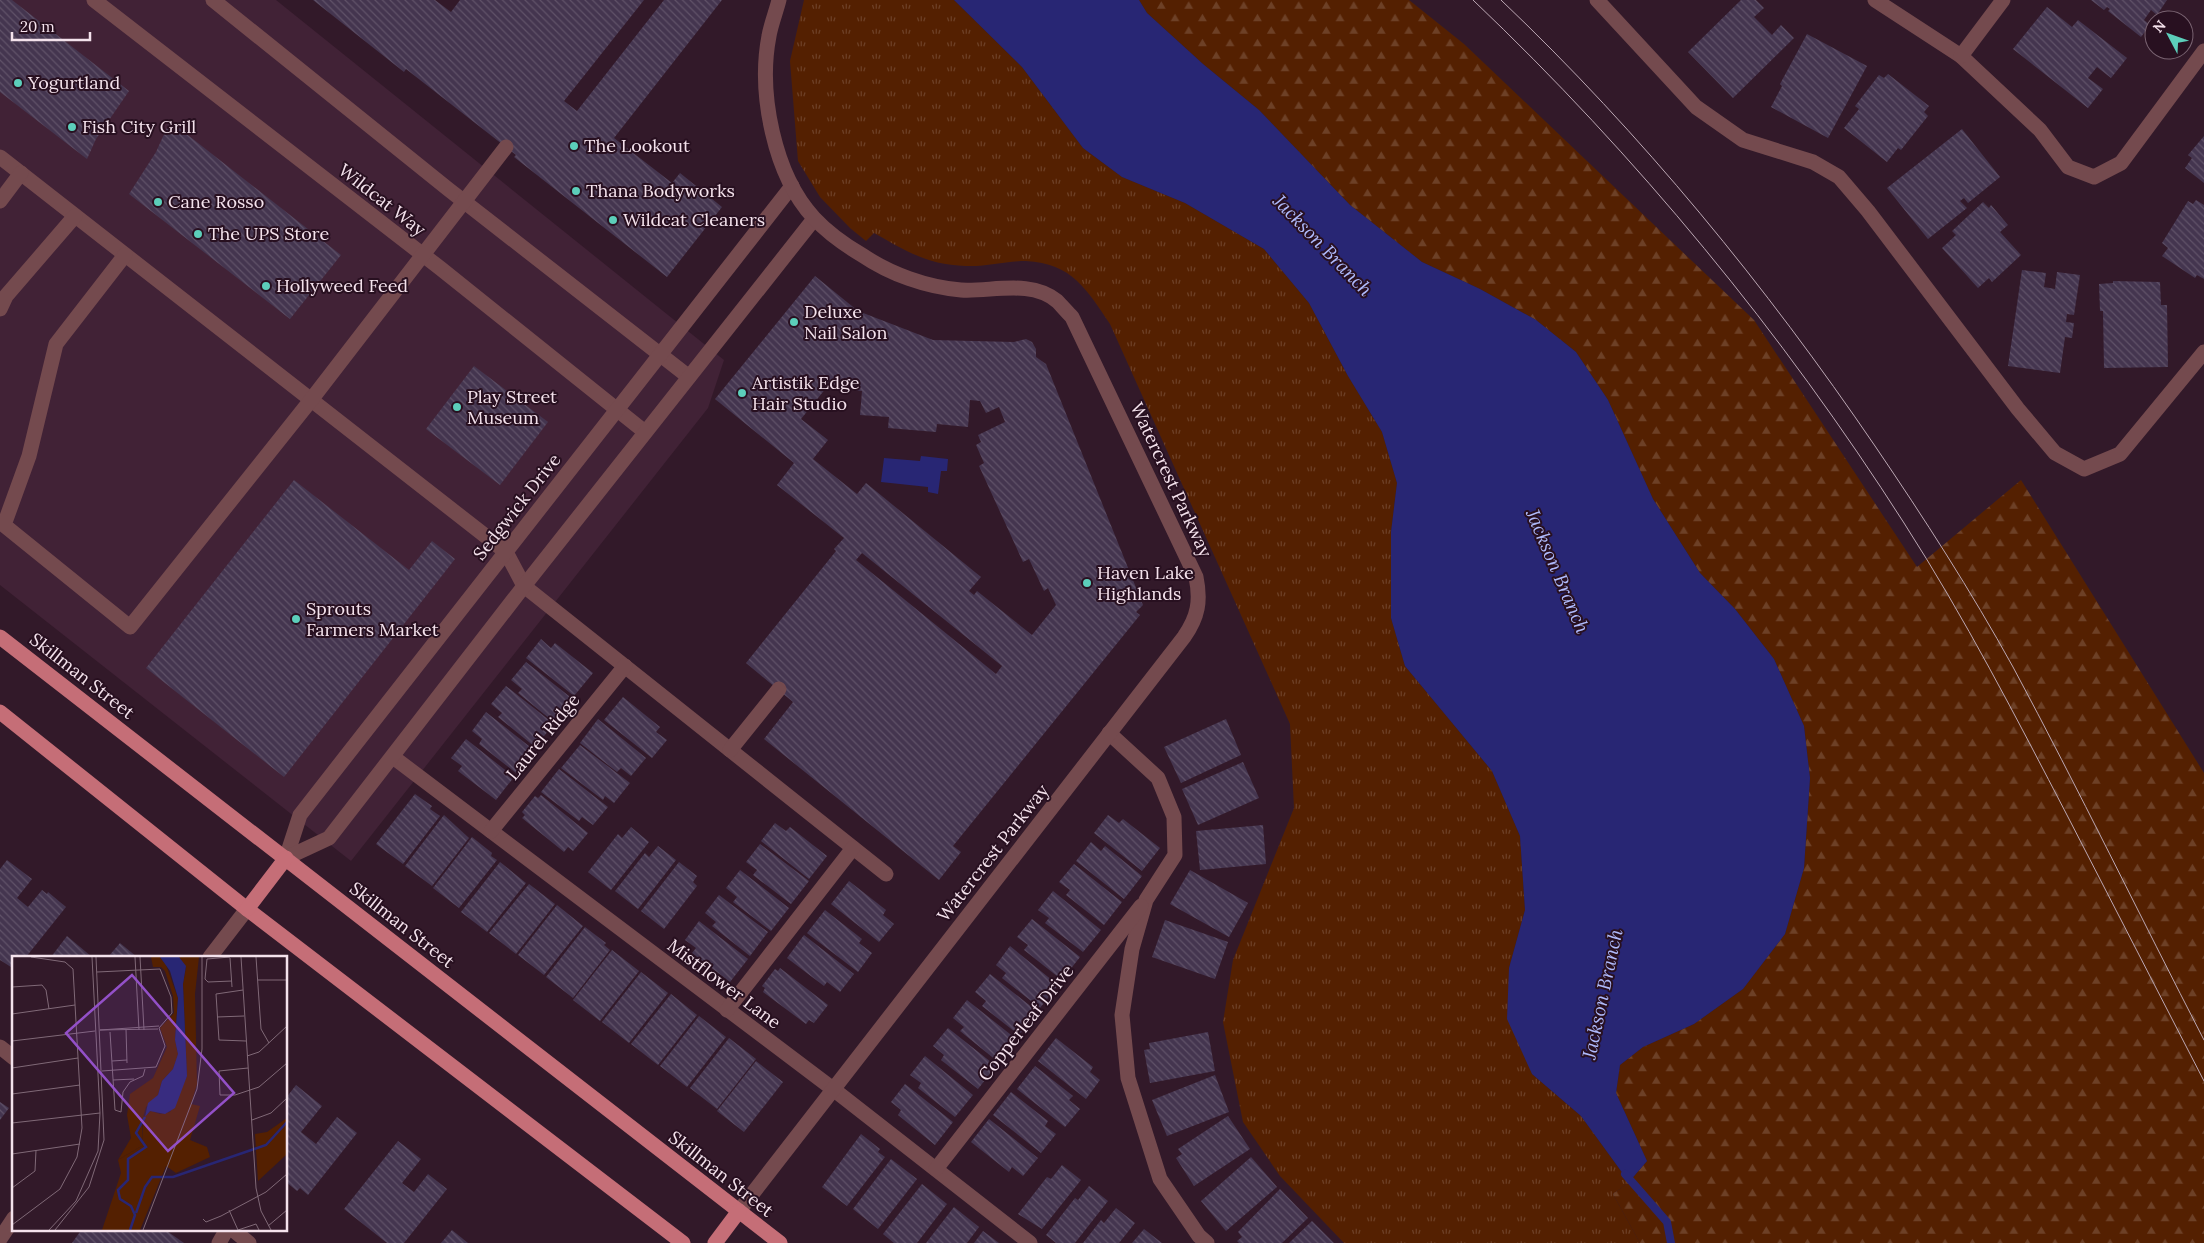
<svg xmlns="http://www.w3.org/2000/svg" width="2204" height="1243" font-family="Lora,serif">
	<defs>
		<pattern id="grass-tufts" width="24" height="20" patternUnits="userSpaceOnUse" patternTransform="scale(1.25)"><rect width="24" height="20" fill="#542001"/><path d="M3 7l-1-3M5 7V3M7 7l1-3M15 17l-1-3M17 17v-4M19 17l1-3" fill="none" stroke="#6d4026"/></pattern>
		<pattern id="forest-firs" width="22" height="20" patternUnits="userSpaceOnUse" patternTransform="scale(1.25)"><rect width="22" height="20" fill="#542001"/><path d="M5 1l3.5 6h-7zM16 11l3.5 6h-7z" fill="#6d4026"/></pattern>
		<pattern id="building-back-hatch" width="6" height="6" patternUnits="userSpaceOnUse" patternTransform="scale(1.25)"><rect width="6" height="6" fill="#44354f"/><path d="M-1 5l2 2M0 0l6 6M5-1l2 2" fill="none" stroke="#605268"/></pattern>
	</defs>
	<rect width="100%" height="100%" fill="#321929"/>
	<polygon fill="#412236" points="0,0 276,0 724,360 708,408 351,861 0,585"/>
	<path fill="url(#grass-tufts)" d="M804,0H954L1022,67L1083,148L1122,177L1185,203L1264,249L1309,303L1348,376L1382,432L1397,483L1391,532V618L1405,666L1492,771L1520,836L1525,910L1509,968L1532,1074L1581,1116L1629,1182L1613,1194L1640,1243H1344L1280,1176L1243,1122L1223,1022L1233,960L1294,808L1290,724L1110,324C1087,290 1072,263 1026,261C1006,261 986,267 966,266C928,265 906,251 874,233L866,241L850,228L820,197L798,161L790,61Z"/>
	<polygon fill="url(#forest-firs)" points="1139,0 1409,0 1464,44 1754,320 1917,567 2021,480 2204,773 2204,1243 1640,1243 1613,1194 1629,1182 1647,1161 1616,1093 1620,1065 1643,1047 1694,1024 1743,989 1785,934 1804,868 1810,778 1804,726 1774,659 1735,609 1700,573 1653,499 1608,400 1576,352 1536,320 1480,289 1422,262 1350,205 1259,110 1203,64 1147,13"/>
	<g fill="#282674">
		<polygon points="954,0 1139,0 1147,13 1203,64 1259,110 1350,205 1422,262 1480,289 1536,320 1576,352 1608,400 1653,499 1700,573 1735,609 1774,659 1804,726 1810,778 1804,868 1785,934 1743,989 1694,1024 1643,1047 1620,1065 1616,1093 1647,1161 1629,1182 1581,1116 1532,1074 1507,1019 1509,968 1525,910 1520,836 1492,771 1405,666 1391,618 1391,532 1397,483 1382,432 1348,376 1309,303 1264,249 1185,203 1122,177 1083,148 1022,67"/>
		<polygon points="921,456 948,459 947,471 941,471 938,494 928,492 928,487 881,482 884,458 920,461"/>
	</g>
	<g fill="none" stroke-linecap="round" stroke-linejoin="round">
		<polyline stroke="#282674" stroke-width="8" points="1625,1174 1667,1222 1671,1243"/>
	</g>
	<g fill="url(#building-back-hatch)" fill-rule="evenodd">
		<polygon points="0,0 12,0 129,91 96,139 87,159 0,92"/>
		<polygon points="313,0 435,0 451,12 460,0 644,0 564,101 577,111 664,0 722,0 614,138 672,183 680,173 722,207 667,277 514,157 516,155 406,69 404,72"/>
		<polygon points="1741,0 1756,0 1764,8 1754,17 1772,35 1781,25 1794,38 1733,98 1688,52"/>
		<polygon points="2091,0 2167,0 2157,15 2151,10 2144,20 2150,25 2141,37 2108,11 2110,9 2107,7 2104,10"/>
		<polygon points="2047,7 2072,27 2078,20 2127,58 2111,78 2097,67 2088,78 2103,89 2088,108 2013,49"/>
		<polygon points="1807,34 1867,66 1828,138 1771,107 1782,86 1780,84"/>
		<polygon points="1888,74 1929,106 1924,112 1928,116 1901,150 1898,148 1887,162 1844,128 1859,109 1855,106 1879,75 1884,78"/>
		<polygon points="170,121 341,255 290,319 129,194 156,152"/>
		<polygon points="1962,129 2000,177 1968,203 1964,198 1960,201 1967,208 1928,239 1887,188"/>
		<polygon points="2204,136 2204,183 2185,168 2192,158 2188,155"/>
		<polygon points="2196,200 2204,205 2204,279 2197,275 2195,278 2162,256 2168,248 2162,243 2188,201 2193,204"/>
		<polygon points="1983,202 1989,208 1991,205 2008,225 2000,232 2021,255 1992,282 1989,278 1978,288 1942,248 1956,235 1952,231"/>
		<polygon points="2022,270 2046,273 2044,287 2055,289 2057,272 2080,275 2074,315 2067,314 2066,322 2074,323 2072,338 2065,337 2060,373 2008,366"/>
		<path d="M815,276L858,311L933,340L1014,342L1026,339L1032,342L1036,349V357L1046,364L1143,605L1136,612L1140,615L953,846L961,852L939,880L764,739L793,702L746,663L836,551L834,549L844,538L777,485L794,463L715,399ZM831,382L840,389L862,391L860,415L889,417L888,428L936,432L937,424L968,427L970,400L980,401L986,413L999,407L1005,422L978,435L981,442L976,445L984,463L979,466L1023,562L1029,559L1044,591L1048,588L1056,605L1032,635L977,591L974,595L969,591L981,577L866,483L857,494L813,459L828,440L801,419ZM862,553L1002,666L996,674L856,560Z"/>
		<polygon points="2113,281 2160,282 2161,305 2167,305 2168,367 2104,368 2103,311 2100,311 2099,284 2113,283"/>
		<polygon points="474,366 548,422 500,485 426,429"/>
		<polygon points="294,480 409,570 432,541 455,559 284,777 146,668"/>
		<polygon points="541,639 551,648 555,643 593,673 574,696 526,658"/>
		<polygon points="526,662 574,700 555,723 518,693 522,689 511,680"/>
		<polygon points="506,686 554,724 535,747 498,717 502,713 491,704"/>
		<polygon points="623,697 660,727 656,732 667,740 652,758 604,720"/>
		<polygon points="486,712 534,750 516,773 479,744 482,739 472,731"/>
		<polygon points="598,719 646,758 631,776 621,768 617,772 580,743"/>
		<polygon points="1226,719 1241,755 1181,783 1164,747"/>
		<polygon points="466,739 514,777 496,800 458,771 462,766 451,758"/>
		<polygon points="580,745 630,783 614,803 605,796 603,800 561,768"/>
		<polygon points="1243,762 1259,798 1198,825 1182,789"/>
		<polygon points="559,769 608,807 593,825 582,817 579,821 541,792"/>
		<polygon points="415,794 432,806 430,809 440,816 403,864 376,844"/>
		<polygon points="541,795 588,833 573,851 568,847 564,852 522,818 525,815 522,812 535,796 538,798"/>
		<polygon points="444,815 469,838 432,886 405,866"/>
		<polygon points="1108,815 1119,823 1123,819 1160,848 1142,871 1094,833"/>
		<polygon points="775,823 786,831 790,827 827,856 809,879 761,841"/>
		<polygon points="1263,825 1266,864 1200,870 1196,831"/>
		<polygon points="631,827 649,842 611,890 588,872 618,834 622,838"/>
		<polygon points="472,837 492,853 491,856 497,860 459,908 433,888"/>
		<polygon points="1091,842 1101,851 1105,846 1142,876 1124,899 1076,861"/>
		<polygon points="760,844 809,881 791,904 753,875 757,870 746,862"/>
		<polygon points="658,846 676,860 638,909 615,891 645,853 649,857"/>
		<polygon points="7,860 32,879 17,898 28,907 42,890 47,894 48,892 66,907 26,957 14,957 14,969 0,960 0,869"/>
		<polygon points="500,862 526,883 487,932 461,912"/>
		<polygon points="679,862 697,876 693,882 697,886 664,929 641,911"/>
		<polygon points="1074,864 1122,902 1104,925 1066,895 1070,890 1059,882"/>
		<polygon points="740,870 789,908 771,931 733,902 737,897 726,888"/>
		<polygon points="1190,870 1248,903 1229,937 1170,904"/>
		<polygon points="849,881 886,910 883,915 894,924 879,942 831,904"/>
		<polygon points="529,884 555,904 516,954 489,933"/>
		<polygon points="1053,891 1101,930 1083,952 1045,923 1049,918 1038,910"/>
		<polygon points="719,895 768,932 750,956 712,926 716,922 705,913"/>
		<polygon points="557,905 583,926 544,975 518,955"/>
		<polygon points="825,910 862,939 859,943 872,953 858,972 807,933"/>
		<polygon points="1032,919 1080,957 1062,980 1024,950 1028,945 1017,937"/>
		<polygon points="1165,920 1228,942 1215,979 1152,957"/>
		<polygon points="699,921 748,959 730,982 692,953 696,948 685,940"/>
		<polygon points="585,927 606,943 604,945 610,950 573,998 546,977"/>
		<polygon points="804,935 854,974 840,992 827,982 824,986 787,958"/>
		<polygon points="67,936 92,957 51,957"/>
		<polygon points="120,943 137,957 108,957"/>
		<polygon points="1010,946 1058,985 1040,1008 1002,978 1006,973 996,965"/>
		<polygon points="612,950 639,971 600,1021 573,1000"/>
		<polygon points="780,968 828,1005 814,1023 809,1020 806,1024 763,992 765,988 762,986 775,969 778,971"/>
		<polygon points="641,972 668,993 629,1043 602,1022"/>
		<polygon points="990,974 1038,1012 1019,1035 982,1006 986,1001 975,992"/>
		<polygon points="671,994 697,1015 658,1065 631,1044"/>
		<polygon points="967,1000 1015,1038 997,1061 960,1031 964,1027 953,1018"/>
		<polygon points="699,1016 726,1037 687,1087 660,1066"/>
		<polygon points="948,1028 996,1066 978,1089 941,1060 944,1055 933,1046"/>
		<polygon points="1208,1032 1215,1071 1150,1083 1144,1050 1150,1049 1149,1043"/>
		<polygon points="729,1038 756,1059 717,1109 690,1088"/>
		<polygon points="1056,1038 1093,1067 1090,1072 1100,1080 1086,1099 1038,1061"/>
		<polygon points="925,1056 973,1095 955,1117 918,1088 921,1083 910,1075"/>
		<polygon points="756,1061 783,1082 744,1132 717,1111"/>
		<polygon points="1035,1066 1073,1096 1069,1100 1080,1109 1065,1127 1017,1089"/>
		<polygon points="1215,1075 1229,1112 1167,1136 1152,1100"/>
		<polygon points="905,1084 953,1122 935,1145 898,1115 901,1110 891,1102"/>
		<polygon points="296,1085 322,1106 301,1132 316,1144 337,1117 357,1133 308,1195 300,1188 297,1191 286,1182 286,1098"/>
		<polygon points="1011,1092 1048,1121 1045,1126 1056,1134 1041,1153 993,1115"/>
		<polygon points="0,1102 9,1108 0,1120"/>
		<polygon points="1228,1116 1250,1149 1194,1186 1176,1158 1182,1154 1178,1149"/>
		<polygon points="989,1119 1038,1158 1023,1176 1012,1167 1009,1172 971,1142"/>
		<polygon points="861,1134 880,1149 878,1152 885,1157 847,1206 822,1187"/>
		<polygon points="398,1141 421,1159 402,1183 414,1192 428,1174 447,1189 404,1243 387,1243 344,1209"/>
		<polygon points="1251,1157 1277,1187 1226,1231 1201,1201"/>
		<polygon points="891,1159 917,1179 878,1229 853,1209"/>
		<polygon points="1062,1165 1081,1180 1042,1229 1018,1214 1047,1177 1051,1179"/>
		<polygon points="922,1184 947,1204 917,1243 894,1243 883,1234"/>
		<polygon points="1089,1186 1108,1201 1075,1243 1056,1243 1046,1235 1075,1198 1078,1200"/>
		<polygon points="1280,1189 1308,1218 1282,1243 1239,1243 1237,1241 1242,1237 1238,1232"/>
		<polygon points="954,1207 979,1227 967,1243 926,1243"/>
		<polygon points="1116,1208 1135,1223 1119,1243 1083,1243 1101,1220 1104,1223"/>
		<polygon points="1312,1221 1334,1243 1289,1243"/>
		<polygon points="82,1229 164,1229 184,1243 72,1243"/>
		<polygon points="1144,1229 1162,1243 1132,1243"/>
		<polygon points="452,1230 468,1243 441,1243"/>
		<polygon points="983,1231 999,1243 974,1243"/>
	</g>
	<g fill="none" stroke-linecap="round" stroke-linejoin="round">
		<g stroke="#744a4e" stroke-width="15">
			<polyline points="94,0 440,268 645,432"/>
			<polyline points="213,0 448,189 689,377"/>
			<polyline points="1597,0 1696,107 1743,140 1813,162 1839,177 1868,211 2018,409 2055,453 2084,469 2120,454 2204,352"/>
			<polyline points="1875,0 1961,56 2040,130 2068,167 2094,177 2121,163 2204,51"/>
			<polyline points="1961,56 2003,0"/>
			<polyline points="0,157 506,552 524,586 886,874"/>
			<polyline points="0,201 21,173"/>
			<polyline points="125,255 56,344 29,456 4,525 130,627 311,400 506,147"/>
			<polyline points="0,309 6,296 75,216"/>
			<polyline points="1109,733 1158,778 1174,817 1175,855 1146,900 1132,949 1122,1015 1128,1078 1160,1179 1199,1236 1207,1243"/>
			<polyline points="730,750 779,689"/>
			<polyline points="393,757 833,1089 1030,1243"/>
			<polyline points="491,831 625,666"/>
			<polyline points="286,858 300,815 792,186"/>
			<polyline points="286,858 329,838 524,586 814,219"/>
			<polyline points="210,957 247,909"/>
			<polyline points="727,1010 853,848"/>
			<polyline points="0,1047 14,1058"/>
			<polyline points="936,1169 1141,906"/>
			<path d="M739,1211L1184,637C1198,617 1201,601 1196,577L1072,317C1067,312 1062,306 1057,301C1031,279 991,292 961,290C926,287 890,274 862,255C845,245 827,232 814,218C774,175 758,93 769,36C771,24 776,12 779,0"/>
			<polyline points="232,1229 249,1243"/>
			<polyline points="0,1239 14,1218"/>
			<polyline points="219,1243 227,1229"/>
		</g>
		<g stroke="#c56e77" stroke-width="15">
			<polyline points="0,637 780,1243"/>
			<polyline points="0,712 247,909 683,1243"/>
			<polyline points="247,909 286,858"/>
			<polyline points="715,1243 739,1211"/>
		</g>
		<g stroke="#bca8b4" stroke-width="1">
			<path d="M1473,0C1637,156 1782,332 1904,523C1965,618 2016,717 2068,817C2113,905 2159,993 2204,1081"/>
			<path d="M1501,0C1642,134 1766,286 1875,446C1924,518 1971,591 2013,667C2079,790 2140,916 2204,1040"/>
		</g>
	</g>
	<g fill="#5cceba" stroke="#281020" stroke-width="2">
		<circle cx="18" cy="83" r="5"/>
		<circle cx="72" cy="127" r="5"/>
		<circle cx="574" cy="146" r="5"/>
		<circle cx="576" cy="191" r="5"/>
		<circle cx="158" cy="202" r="5"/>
		<circle cx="613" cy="220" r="5"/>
		<circle cx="198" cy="234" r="5"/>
		<circle cx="266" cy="286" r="5"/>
		<circle cx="794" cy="322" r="5"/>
		<circle cx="742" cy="393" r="5"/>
		<circle cx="457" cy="407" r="5"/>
		<circle cx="1087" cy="583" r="5"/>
		<circle cx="296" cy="619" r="5"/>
	</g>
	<g text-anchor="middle" stroke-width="4" stroke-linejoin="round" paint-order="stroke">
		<g font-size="18" fill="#f4e2ec" stroke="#281020" text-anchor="start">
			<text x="28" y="89">Yogurtland</text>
			<text x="82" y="133">Fish City Grill</text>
			<text x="584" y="152">The Lookout</text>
			<text x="586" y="197">Thana Bodyworks</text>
			<text x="168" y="208">Cane Rosso</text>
			<text x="623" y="226">Wildcat Cleaners</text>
			<text x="208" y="240">The UPS Store</text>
			<text x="276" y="292">Hollyweed Feed</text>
			<text x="804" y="318">Deluxe<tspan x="804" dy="21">Nail Salon</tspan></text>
			<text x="752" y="389">Artistik Edge<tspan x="752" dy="21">Hair Studio</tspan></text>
			<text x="467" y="403">Play Street<tspan x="467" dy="21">Museum</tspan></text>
			<text x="1097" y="579">Haven Lake<tspan x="1097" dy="21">Highlands</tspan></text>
			<text x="306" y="615">Sprouts<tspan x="306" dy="21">Farmers Market</tspan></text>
		</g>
		<g font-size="18" fill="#f4e2ec" stroke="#281020">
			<text transform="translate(382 200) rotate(38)" y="6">Wildcat Way</text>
			<text transform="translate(1171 480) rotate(65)" y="6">Watercrest Parkway</text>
			<text transform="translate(517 507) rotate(-52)" y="6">Sedgwick Drive</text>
			<text transform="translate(82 676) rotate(38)" y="6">Skillman Street</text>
			<text transform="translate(543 737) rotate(-51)" y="6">Laurel Ridge</text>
			<text transform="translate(993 853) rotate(-52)" y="6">Watercrest Parkway</text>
			<text transform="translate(402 925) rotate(38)" y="6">Skillman Street</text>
			<text transform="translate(724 984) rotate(37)" y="6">Mistflower Lane</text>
			<text transform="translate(1026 1023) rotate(-52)" y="6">Copperleaf Drive</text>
			<text transform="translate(721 1174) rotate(38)" y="6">Skillman Street</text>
		</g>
		<g font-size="19" font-style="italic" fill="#afbafc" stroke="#281020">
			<text transform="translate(1323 245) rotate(46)" y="7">Jackson Branch</text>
			<text transform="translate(1558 571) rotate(67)" y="7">Jackson Branch</text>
			<text transform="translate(1602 994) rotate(-78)" y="7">Jackson Branch</text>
		</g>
	</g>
	<g transform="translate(12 956)">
		<rect width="275" height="275" fill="#321929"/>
		<path d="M139,1H148L154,9L166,42L163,84L166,98L161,113L150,125L146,139L134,151L130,165V190L106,204L119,182L115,159L118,138L141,122L155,91L148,72L162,57L161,40L153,15L149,11H141ZM275,162L274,199L246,225L243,178L255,176Z" fill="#542001"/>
		<path d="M160,1H187L183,38L185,128L179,148L188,150L178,184L195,191L198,201L164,217L154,210L128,274H90L109,217L106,204L130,190L131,161L139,155L148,158L158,156L175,120L171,28L174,11L167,1Z" fill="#542001"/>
		<path d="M148,1H167L174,10L171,28L175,120L163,152L153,158L138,155L133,161L136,147L146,139L150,125L161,113L166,98L163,84L166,42L158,15Z" fill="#282674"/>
		<path fill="none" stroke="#282674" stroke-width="2.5" d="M124,257L133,231L140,221H161L254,189L275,166M118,274L123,259L119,250L108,243L106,234L116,224V203L134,191L124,177L133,161"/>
		<path fill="none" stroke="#806977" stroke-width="1" d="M123,1L127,74M128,1L132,74M218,1L195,3L193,23L196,26L220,25M229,1L244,232L249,255L259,274M244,1L249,73L257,87M218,2L220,31M85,16L148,13L159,41L160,57L147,72L153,90L144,111L90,115M246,24H275M0,31L30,29L34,34L37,53M231,34L204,38L207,84L234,85M0,58L63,49M205,61L232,60M114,73L115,107M88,74L147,70M88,74L146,73M98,76L103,154L109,156L111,136L118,126L131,120L133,113M0,85L83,75M235,100L247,96L275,70M100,105L115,104M0,112L66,102M236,112L207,115L208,139H223L247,131L275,107M101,124L122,123M0,138L68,129M240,164L259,157L275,142M0,167L88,157M0,198L68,188M0,232L23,215L24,194M217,254L226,274L244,268L247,274M191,263L194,266L209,260L254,236L275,218M0,269L48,233L65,201L70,172L61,13L53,6L19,1M256,270L275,254M37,274L64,245L86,195L88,157L80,1M43,274L77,231L92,184L84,1M131,274L185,133L190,93V1"/>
		<path fill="#9350c8" fill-opacity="0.15" stroke="#9350c8" stroke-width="2.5" d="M120,19L222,137L156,195L54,77Z"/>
		<rect width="275" height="275" fill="none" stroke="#f4e2ec" stroke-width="2.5"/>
	</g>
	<g transform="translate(2169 35) rotate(311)"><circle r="24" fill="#281020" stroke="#7a6472"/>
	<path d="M0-4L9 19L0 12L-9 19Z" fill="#5cceba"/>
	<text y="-8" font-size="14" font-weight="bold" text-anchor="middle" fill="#f4e2ec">N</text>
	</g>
	<path d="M12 32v8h78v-8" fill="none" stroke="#f4e2ec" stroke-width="2.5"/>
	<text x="20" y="32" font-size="15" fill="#f4e2ec" stroke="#281020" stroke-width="4" paint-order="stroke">20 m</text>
</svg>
